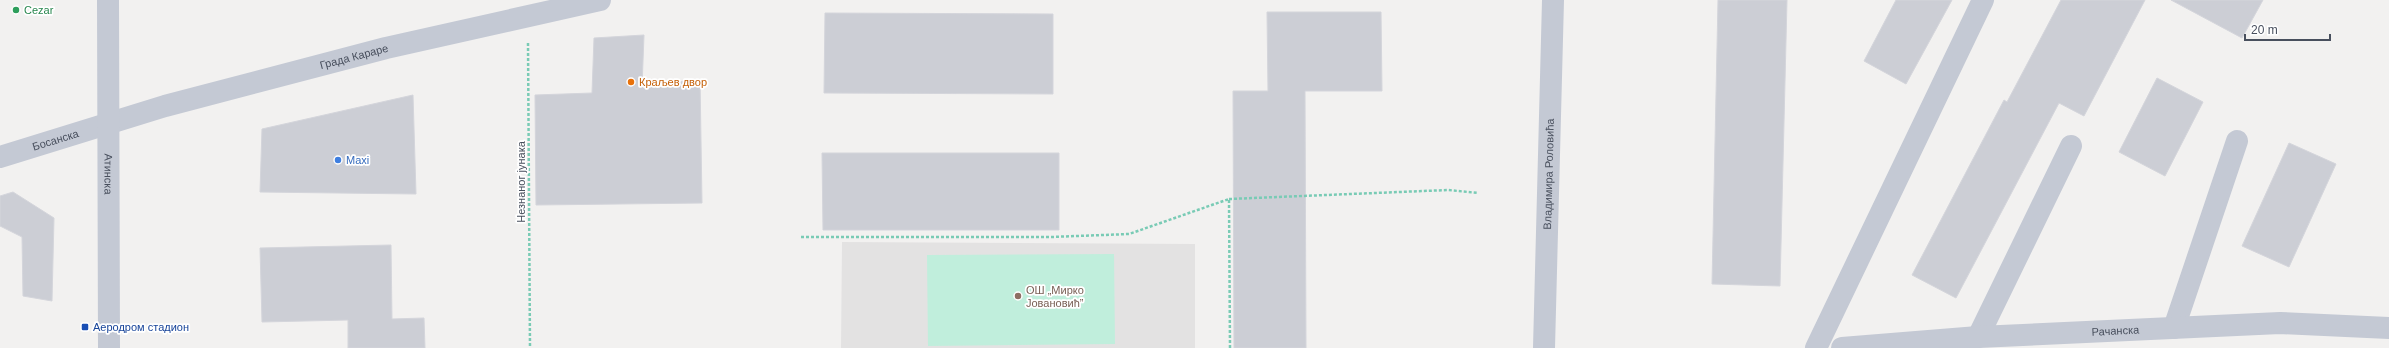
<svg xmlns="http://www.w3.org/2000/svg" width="2389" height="348" font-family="Helvetica,sans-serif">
	<rect width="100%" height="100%" fill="#f2f1f0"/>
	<polygon fill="#e3e2e2" points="842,242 1195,244 1195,348 841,348"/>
	<polygon fill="#c0eedc" points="1114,254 1115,344 928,346 927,255"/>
	<g fill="#ccced5" stroke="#d4d5db">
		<polygon points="1718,0 1787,0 1780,286 1712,284"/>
		<polygon points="1896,0 1952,0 1906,84 1864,61"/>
		<polygon points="2061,0 2145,0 2084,116 2059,103 1956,298 1912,275 2004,100 2007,102"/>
		<polygon points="2171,0 2263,0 2242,38"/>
		<polygon points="1267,12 1381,12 1382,91 1305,91 1306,348 1234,348 1233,91 1268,91"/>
		<polygon points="825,13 1053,14 1053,94 824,93"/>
		<polygon points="644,35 642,87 700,79 702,203 536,205 535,95 592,93 594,38"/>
		<polygon points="2157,78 2203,102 2165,176 2119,152"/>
		<polygon points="413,95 416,194 260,192 262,129"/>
		<polygon points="2289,143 2336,164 2289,267 2242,246"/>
		<polygon points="822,153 1059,153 1059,230 823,230"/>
		<polygon points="13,192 54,218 52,301 23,296 22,237 0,226 0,196"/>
		<polygon points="391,245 392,319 424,318 425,348 348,348 348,320 262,322 260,248"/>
	</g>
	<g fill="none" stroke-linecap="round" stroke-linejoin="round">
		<g stroke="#79cbb5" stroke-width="2.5" stroke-dasharray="3 2" stroke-linecap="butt">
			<polyline points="528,43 530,348"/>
			<polyline points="1229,199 1448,190 1478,193"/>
			<polyline points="801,237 1051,237 1129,234 1229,199 1230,348"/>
		</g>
		<g stroke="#c4c9d4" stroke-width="22">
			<path id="s1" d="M0,157L165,106L386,48L600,0"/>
			<polyline points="2174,328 2237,141"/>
			<polyline points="1978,337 2071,146"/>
			<path id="s2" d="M1544,348L1553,0"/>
			<polyline points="1816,348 1983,0"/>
			<path id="s3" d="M1842,348L1978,337L2280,323L2389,328"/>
		</g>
		<path stroke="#c4c9d4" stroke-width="22" id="s4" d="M108,0L109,348"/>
	</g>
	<circle fill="#2e9e5b" stroke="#fff" stroke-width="1.5" cx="16" cy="10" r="4"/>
	<circle fill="#e8710a" stroke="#fff" stroke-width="1.5" cx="631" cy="82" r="4"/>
	<circle fill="#3f7fe0" stroke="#fff" stroke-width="1.5" cx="338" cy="160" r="4"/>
	<circle fill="#8d6e63" stroke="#fff" stroke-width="1.5" cx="1018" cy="296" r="4"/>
	<rect fill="#1a4fb4" stroke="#fff" stroke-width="1.5" x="81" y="323" width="8" height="8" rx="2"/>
	<g text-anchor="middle" stroke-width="3.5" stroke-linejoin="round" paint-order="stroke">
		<g font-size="11" fill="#27864d" stroke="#fff" text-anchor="start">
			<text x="24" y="14">Cezar</text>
		</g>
		<g font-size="11" fill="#484f5d" stroke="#fff">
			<text dy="4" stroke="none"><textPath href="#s1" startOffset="368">Града Караре</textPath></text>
			<text dy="4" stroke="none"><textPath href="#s1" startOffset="58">Босанска</textPath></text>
			<text dy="4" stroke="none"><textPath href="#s4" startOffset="174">Атинска</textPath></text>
			<text dy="4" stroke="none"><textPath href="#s2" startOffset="174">Владимира Роловића</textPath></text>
			<text transform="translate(521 182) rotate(-90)" y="4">Незнаног јунака</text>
			<text dy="4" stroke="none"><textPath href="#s3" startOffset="274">Рачанска</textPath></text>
		</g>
		<g font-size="11" fill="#c56008" stroke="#fff" text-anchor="start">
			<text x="639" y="86">Краљев двор</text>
		</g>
		<g font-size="11" fill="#366cbe" stroke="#fff" text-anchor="start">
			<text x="346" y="164">Maxi</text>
		</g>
		<g font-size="11" fill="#785e54" stroke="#fff" text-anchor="start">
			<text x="1026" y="294">ОШ „Мирко<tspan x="1026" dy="13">Јовановић”</tspan></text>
		</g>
		<g font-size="11" fill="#164399" stroke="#fff" text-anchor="start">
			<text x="93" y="331">Аеродром стадион</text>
		</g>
	</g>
	<path d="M2245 34v6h85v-6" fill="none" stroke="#484f5d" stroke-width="2"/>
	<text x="2251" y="34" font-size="12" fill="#484f5d" stroke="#ffffff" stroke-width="3" paint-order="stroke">20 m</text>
</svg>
